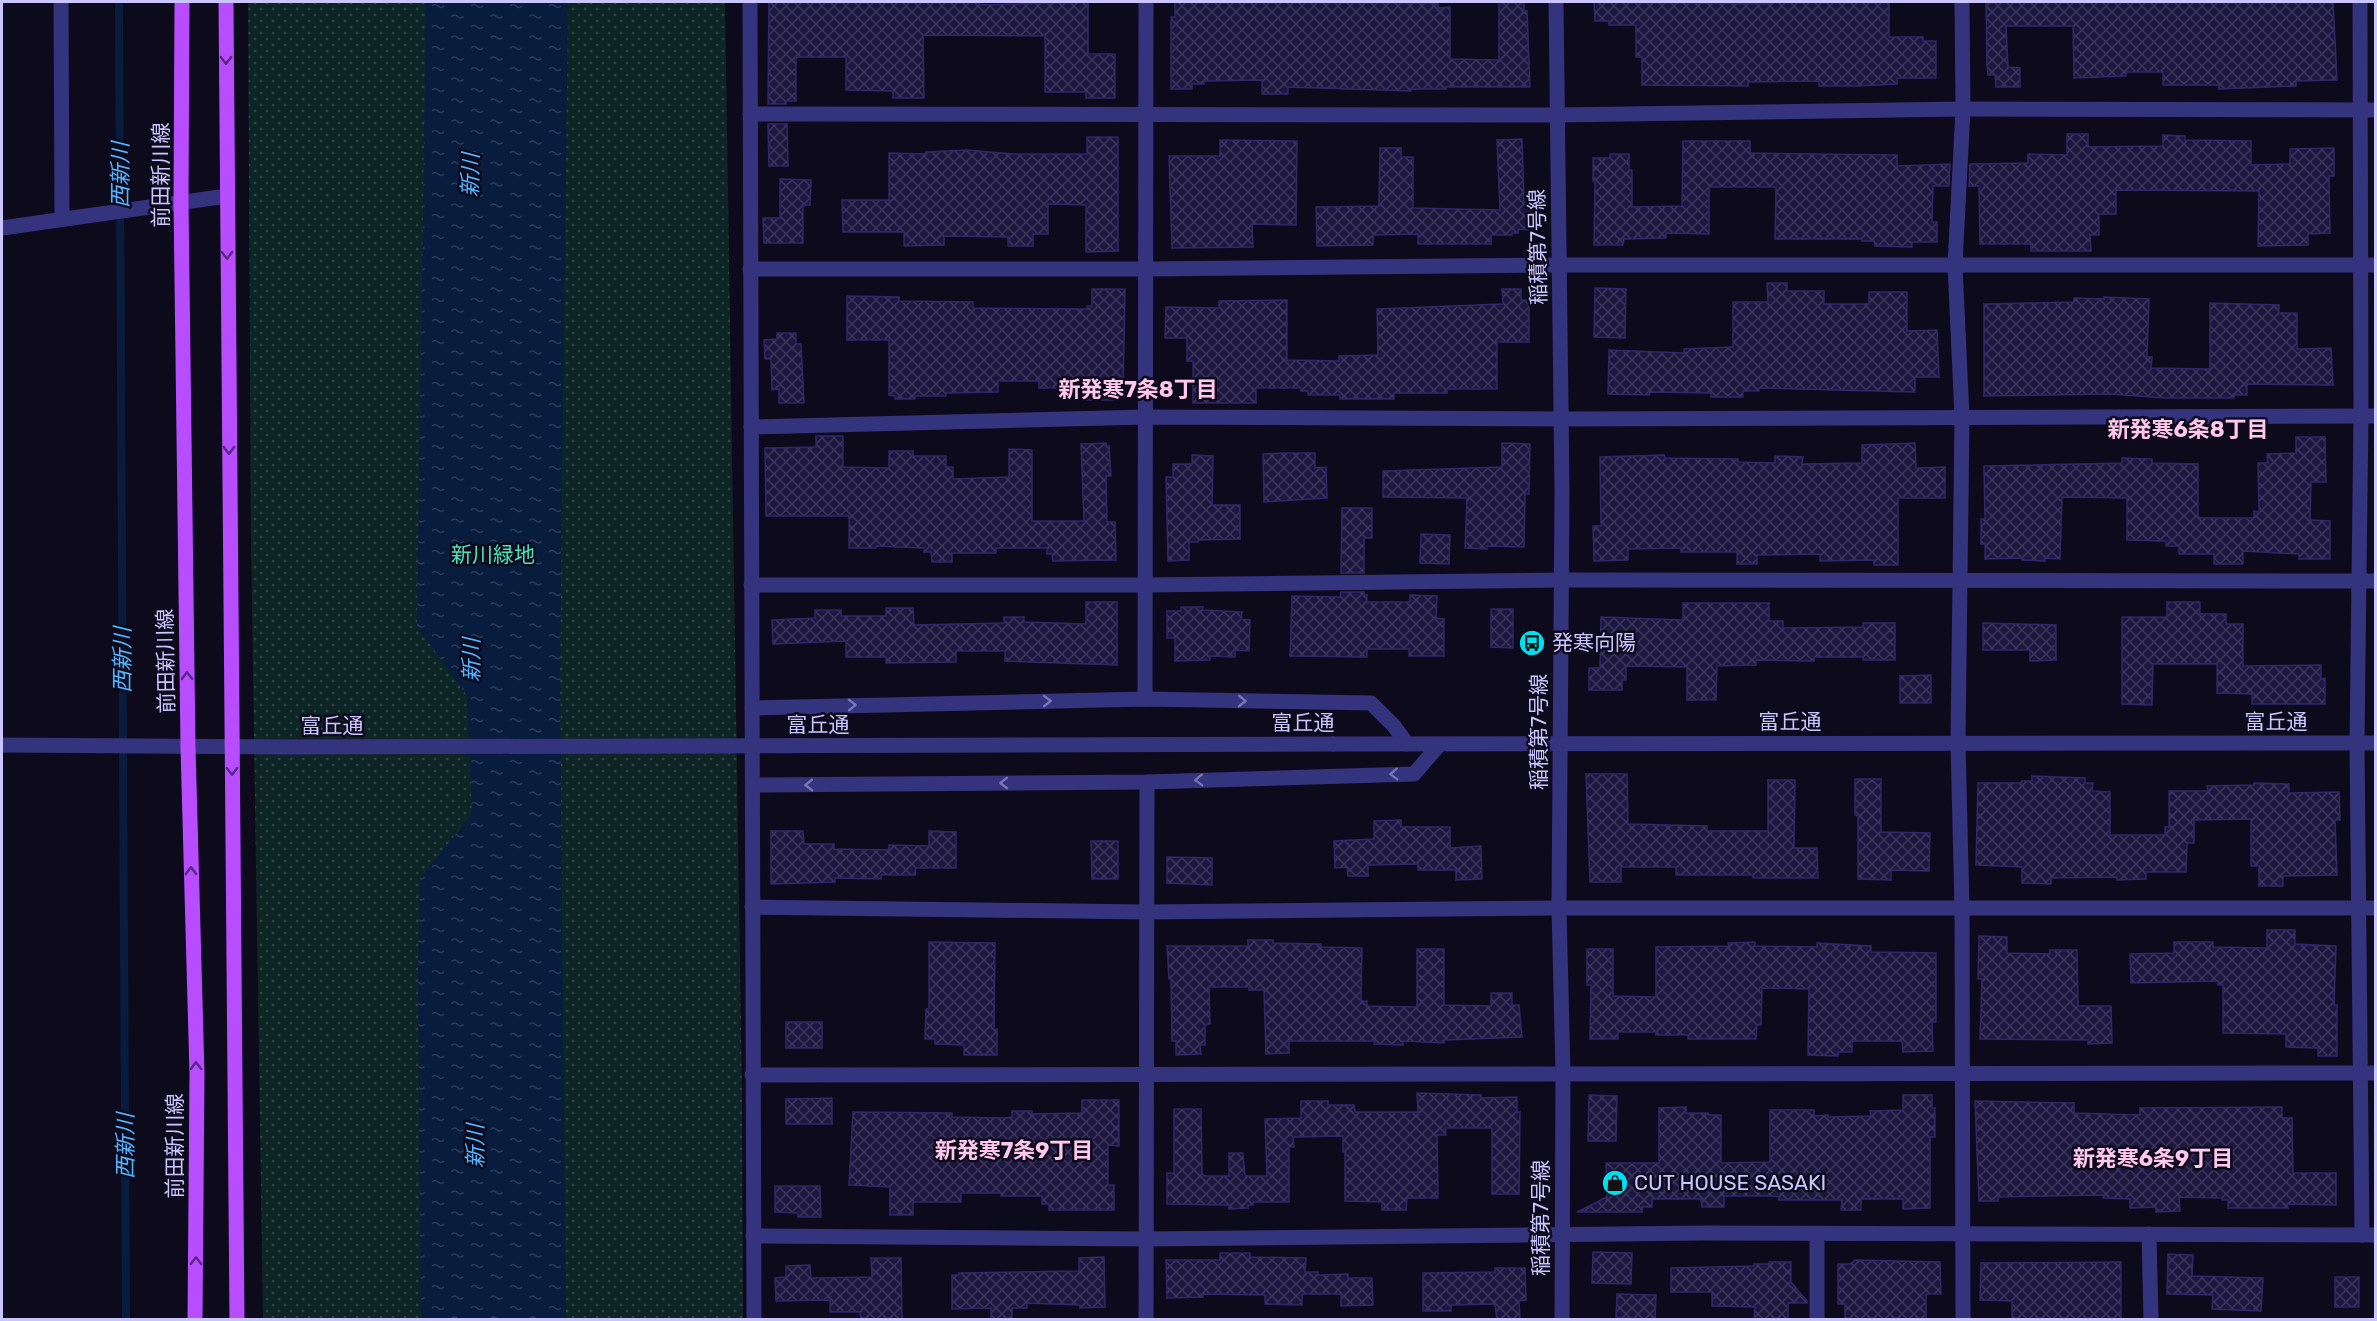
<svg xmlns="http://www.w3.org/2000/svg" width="2377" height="1321" font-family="Rubik,'Noto Sans JP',sans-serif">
	<defs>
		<pattern id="park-dots" width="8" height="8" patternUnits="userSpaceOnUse" patternTransform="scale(1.5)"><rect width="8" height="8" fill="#0d2625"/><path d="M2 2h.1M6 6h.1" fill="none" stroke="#2f4446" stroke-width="1.8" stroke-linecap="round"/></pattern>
		<pattern id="water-ripples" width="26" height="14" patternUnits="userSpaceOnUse" patternTransform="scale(1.5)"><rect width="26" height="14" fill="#081d3d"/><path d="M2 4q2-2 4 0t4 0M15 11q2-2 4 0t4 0" fill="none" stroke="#2b3c5a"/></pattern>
		<pattern id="building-cross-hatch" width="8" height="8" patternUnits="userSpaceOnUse" patternTransform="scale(1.5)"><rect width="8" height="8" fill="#1d163e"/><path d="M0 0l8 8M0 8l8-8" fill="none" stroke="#3c365b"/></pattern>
	</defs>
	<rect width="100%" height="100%" fill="#0d0a1c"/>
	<polygon fill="url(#park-dots)" points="248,2 725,2 742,1097 743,1319 263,1319 251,543"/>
	<polygon fill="url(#water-ripples)" points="426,2 568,2 560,673 566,1319 421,1319 418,974 420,878 472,814 467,696 417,626"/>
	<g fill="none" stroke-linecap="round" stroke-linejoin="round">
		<polyline stroke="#081d3d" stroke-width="8" points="119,2 126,1320"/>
	</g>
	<g fill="url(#building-cross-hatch)" stroke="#32266b" stroke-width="1.5">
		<polygon points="769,2 979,2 979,5 1088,2 1088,54 1115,54 1115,98 1086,98 1086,92 1045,92 1045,36 923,35 924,98 893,98 893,91 846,90 846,57 796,57 796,101 786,101 786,104 768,104"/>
		<polygon points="1175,2 1438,3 1438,8 1450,7 1450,59 1499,60 1499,2 1524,2 1524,11 1527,11 1530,87 1446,87 1446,89 1411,89 1411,91 1288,87 1288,94 1262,94 1262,80 1204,81 1204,84 1192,84 1192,89 1171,89 1171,17 1175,17"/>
		<polygon points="1594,2 1771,4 1771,2 1889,2 1889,37 1923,37 1923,41 1936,41 1936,78 1897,78 1897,84 1856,86 1819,86 1819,81 1748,82 1748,86 1642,85 1642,57 1636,57 1636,25 1609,25 1609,21 1595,21"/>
		<polygon points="1986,2 2333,2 2337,80 2296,81 2296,86 2219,89 2219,85 2163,85 2163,72 2126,72 2126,76 2074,78 2073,26 2006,26 2008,67 2020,68 2020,87 1996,87 1995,75 1988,75 1987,65"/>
		<polygon points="768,124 787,124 788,166 769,166"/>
		<polygon points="2067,134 2088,134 2088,147 2163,146 2163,135 2185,136 2185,140 2251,141 2251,165 2290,164 2290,149 2334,148 2334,176 2329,176 2330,233 2308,234 2308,245 2258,246 2259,191 2116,190 2116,214 2099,214 2099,235 2090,235 2091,251 2031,251 2031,244 1980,244 1979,186 1969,186 1970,164 2028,163 2028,154 2067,155"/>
		<polygon points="1087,137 1118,137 1118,251 1086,252 1086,205 1048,204 1048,234 1033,234 1033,246 1008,246 1008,237 944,236 944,245 904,246 904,232 843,232 842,200 889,200 889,153 926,154 926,152 967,150 1013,154 1087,154"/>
		<polygon points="1522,139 1524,203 1531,203 1531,230 1518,229 1518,233 1512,233 1512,235 1491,235 1491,244 1418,244 1418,234 1373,235 1373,245 1317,246 1316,207 1379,206 1380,148 1401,148 1401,157 1413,157 1413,208 1500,210 1497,140"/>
		<polygon points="1220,140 1297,141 1296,225 1252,224 1253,247 1172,248 1169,156 1220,156"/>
		<polygon points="1683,141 1750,141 1750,153 1897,155 1897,166 1950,164 1949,186 1933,186 1932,222 1937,222 1937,242 1912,242 1912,247 1875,246 1874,241 1862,241 1862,239 1775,239 1776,187 1709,187 1709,234 1666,233 1666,238 1624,239 1623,245 1594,245 1595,181 1593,181 1593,158 1610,158 1610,154 1629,154 1629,170 1632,170 1632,207 1682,206"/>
		<polygon points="780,179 811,180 810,205 803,205 803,243 764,243 763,218 780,218"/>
		<polygon points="1767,283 1787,283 1787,291 1824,291 1824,304 1869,304 1869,292 1907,292 1907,331 1937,330 1939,377 1915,377 1915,392 1759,388 1759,391 1743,391 1743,397 1711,397 1711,393 1650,392 1649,395 1608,394 1609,350 1684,353 1684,349 1733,347 1733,302 1768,302"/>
		<polygon points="1595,288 1626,289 1625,338 1594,337"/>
		<polygon points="1092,289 1125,289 1123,393 1115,393 1114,400 1086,400 1086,390 1080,390 1080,388 1039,388 1039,381 998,381 998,392 946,393 946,396 915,396 915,399 895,399 895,396 889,395 889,340 847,340 847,296 899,297 899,301 973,302 973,308 1087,309 1087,306 1092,306"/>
		<polygon points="1502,289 1521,289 1521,300 1529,300 1529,342 1497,342 1497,389 1447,389 1447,393 1394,393 1394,399 1340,399 1340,395 1308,395 1308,391 1301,391 1301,388 1256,388 1256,403 1193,403 1193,361 1187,361 1187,338 1165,338 1166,307 1219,308 1219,301 1287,300 1287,360 1339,361 1339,356 1378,355 1377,309 1503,304"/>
		<polygon points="2104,297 2149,299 2147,357 2152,357 2151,368 2210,369 2210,303 2279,305 2279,313 2297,313 2297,349 2331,348 2333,385 2247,384 2247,395 2234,395 2234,398 2165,398 2110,394 1984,396 1984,304 2074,302 2074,298 2104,299"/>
		<polygon points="777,333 796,333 796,344 801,344 804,403 779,403 779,389 772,390 771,359 765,359 764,340 777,339"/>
		<polygon points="816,436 843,436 843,467 889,468 889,451 913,451 913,456 946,456 946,467 953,467 953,479 1009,477 1009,449 1032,450 1032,521 1084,521 1081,444 1106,443 1106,446 1109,446 1111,476 1106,476 1107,522 1115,522 1116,560 1053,561 1052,554 1047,554 1047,548 996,548 996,553 952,553 952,562 932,562 931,552 924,552 924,548 876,546 876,548 849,548 849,516 766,516 765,448 816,447"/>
		<polygon points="2296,437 2325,437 2326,482 2311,482 2310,520 2330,521 2330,559 2299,559 2299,554 2243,551 2243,564 2214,564 2214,554 2179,554 2179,546 2166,546 2166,541 2127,540 2127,498 2062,497 2060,559 2045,558 2045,561 2022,560 2022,558 1985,559 1985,544 1981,544 1981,519 1985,519 1984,466 2122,463 2122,458 2152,459 2152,463 2198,464 2198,516 2200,518 2254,518 2254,511 2259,512 2258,463 2268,463 2267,454 2296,453"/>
		<polygon points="1502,443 1530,444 1529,494 1525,494 1524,547 1487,546 1487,549 1465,548 1467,498 1383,497 1383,471 1502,467"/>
		<polygon points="1915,443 1916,468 1945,467 1945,498 1898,498 1898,565 1874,565 1874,560 1820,561 1820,554 1757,555 1757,564 1737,564 1737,552 1681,552 1681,548 1628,549 1628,560 1594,561 1593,526 1601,526 1600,457 1664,455 1665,458 1738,459 1738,462 1775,463 1775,456 1803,457 1802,464 1862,463 1862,445"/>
		<polygon points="1285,453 1315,453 1315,468 1326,467 1327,498 1264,502 1263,454"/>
		<polygon points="1192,455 1213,456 1212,505 1240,505 1240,539 1198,540 1198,542 1189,542 1189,560 1168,561 1166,477 1173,477 1173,464 1192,464"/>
		<polygon points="1342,508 1372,508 1372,538 1364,538 1364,573 1341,573"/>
		<polygon points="1421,534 1450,535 1449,564 1420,563"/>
		<polygon points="1341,592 1364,592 1364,595 1367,595 1367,602 1410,602 1410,595 1437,596 1436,618 1444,619 1444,656 1409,656 1409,649 1367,649 1367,657 1290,656 1292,596 1340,597"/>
		<polygon points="1086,602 1117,602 1117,665 1005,661 1005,651 956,651 956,662 886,663 886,657 846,657 846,641 773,644 772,620 815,618 815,610 841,610 841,616 886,616 886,608 913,608 914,625 1004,623 1004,617 1024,617 1024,622 1086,624"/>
		<polygon points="2167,602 2200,602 2200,614 2226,614 2226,624 2243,624 2243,666 2321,665 2321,679 2325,678 2325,704 2252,704 2252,694 2217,693 2217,664 2153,664 2152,705 2122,704 2122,617 2167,617"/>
		<polygon points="1683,603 1769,603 1769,621 1783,621 1783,628 1863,627 1863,623 1895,623 1895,660 1863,660 1863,657 1814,657 1814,661 1756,660 1756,665 1717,666 1716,700 1687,700 1687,667 1626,666 1626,680 1622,680 1622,690 1589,690 1589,668 1600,668 1601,617 1683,620"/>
		<polygon points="1181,607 1203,607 1203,610 1242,612 1241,619 1250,620 1249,651 1235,650 1235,657 1210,656 1210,660 1175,661 1175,638 1167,638 1167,611 1181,611"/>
		<polygon points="1491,609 1513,609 1513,648 1491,647"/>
		<polygon points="1983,623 2056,625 2056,660 2030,661 2030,650 1983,650"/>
		<polygon points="1931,675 1931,703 1900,703 1900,676"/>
		<polygon points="1586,774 1627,774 1628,824 1707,826 1707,831 1768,831 1768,780 1795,780 1794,848 1817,848 1818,878 1753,878 1753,875 1676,875 1676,867 1621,867 1621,882 1590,882"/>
		<polygon points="2032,776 2085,778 2085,783 2093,783 2092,791 2110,792 2110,835 2165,835 2165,827 2169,827 2169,791 2208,791 2207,786 2254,785 2254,783 2289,784 2289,793 2339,792 2340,820 2335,820 2337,875 2283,876 2283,886 2259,886 2259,866 2251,866 2251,819 2194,820 2194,843 2187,843 2186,872 2146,872 2146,879 2117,880 2117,877 2051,878 2051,884 2022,883 2022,867 1976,865 1978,783 2021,783 2022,781 2032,781"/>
		<polygon points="1855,779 1881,779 1881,832 1930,833 1929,871 1891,870 1891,880 1858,879 1858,816 1855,815"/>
		<polygon points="1401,820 1401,827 1450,827 1450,848 1481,846 1482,879 1456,880 1456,870 1418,870 1418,864 1368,865 1368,876 1348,876 1347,867 1335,868 1334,841 1374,839 1374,821"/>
		<polygon points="771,831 803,831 804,844 834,844 834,849 889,850 889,845 929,846 929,831 956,832 956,868 916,868 915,875 881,875 881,879 835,878 835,882 771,884"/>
		<polygon points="1091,841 1118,841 1118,879 1092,879"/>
		<polygon points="1167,857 1212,858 1212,885 1167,883"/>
		<polygon points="2267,930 2295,930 2295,944 2336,946 2334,1005 2337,1005 2337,1056 2318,1056 2318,1048 2286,1047 2286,1034 2223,1033 2223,985 2218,985 2218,981 2131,983 2130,954 2174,953 2174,942 2213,942 2213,947 2267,948"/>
		<polygon points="1979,936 2007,937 2007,953 2050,954 2050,950 2077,950 2078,1006 2111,1006 2112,1043 2088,1044 2088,1040 1980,1039 1982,979 1978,979"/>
		<polygon points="1248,940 1273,940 1273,943 1321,944 1321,947 1362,948 1361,1001 1367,1001 1367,1006 1417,1007 1417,949 1444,949 1444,1005 1491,1006 1491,993 1512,993 1512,1005 1519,1005 1522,1037 1444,1040 1444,1043 1403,1041 1403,1045 1374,1044 1375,1041 1289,1041 1289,1053 1266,1054 1264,990 1249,990 1249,987 1209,987 1210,1024 1205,1025 1205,1045 1200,1045 1201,1054 1176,1055 1176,1041 1172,1041 1171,979 1169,979 1167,946 1248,946"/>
		<polygon points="929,942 995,943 994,1030 997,1029 997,1055 964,1055 964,1045 935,1044 935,1039 925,1039 926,1009 929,1009"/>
		<polygon points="1755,942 1755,946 1817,947 1817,943 1871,946 1871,952 1936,953 1936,1022 1932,1022 1933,1051 1903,1052 1902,1041 1852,1041 1852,1052 1838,1052 1838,1056 1808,1055 1809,989 1762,988 1761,1025 1757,1025 1756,1039 1688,1039 1688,1035 1656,1035 1656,1032 1618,1032 1618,1039 1590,1039 1591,985 1587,985 1587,949 1613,949 1613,996 1656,997 1656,947 1729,946 1728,943"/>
		<rect x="786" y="1022" width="36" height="26"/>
		<polygon points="1417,1093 1481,1095 1481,1098 1517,1097 1517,1112 1520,1112 1519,1194 1492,1194 1492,1128 1445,1128 1446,1135 1437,1135 1438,1198 1407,1198 1406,1210 1382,1210 1382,1202 1345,1201 1345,1152 1343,1152 1343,1136 1293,1137 1294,1147 1289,1147 1289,1202 1253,1202 1253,1205 1248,1205 1248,1208 1229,1209 1229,1205 1224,1205 1167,1204 1167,1173 1174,1173 1174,1109 1201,1109 1202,1174 1205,1176 1229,1176 1229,1153 1243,1153 1245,1176 1267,1176 1265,1119 1301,1118 1301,1101 1328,1101 1328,1105 1354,1105 1355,1112 1418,1112"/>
		<polygon points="1589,1095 1617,1096 1616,1141 1588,1141"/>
		<polygon points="1903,1095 1932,1095 1932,1108 1935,1108 1935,1137 1930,1137 1930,1208 1903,1209 1903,1199 1861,1199 1861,1210 1841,1210 1842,1200 1779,1200 1779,1197 1773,1196 1724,1196 1724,1207 1702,1207 1701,1199 1652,1199 1652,1207 1642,1207 1642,1212 1577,1212 1607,1197 1606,1163 1659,1163 1659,1108 1686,1107 1686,1113 1708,1113 1708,1115 1721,1115 1721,1163 1770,1162 1770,1110 1814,1110 1814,1116 1828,1115 1828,1117 1871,1116 1870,1111 1903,1110"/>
		<polygon points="832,1098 832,1124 786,1124 786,1099"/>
		<polygon points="1082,1100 1119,1100 1119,1146 1108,1145 1108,1185 1114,1185 1114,1210 1049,1210 1049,1204 1042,1204 1042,1196 1001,1196 1001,1193 961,1193 961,1202 913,1202 913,1215 890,1215 890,1187 849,1185 853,1112 952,1113 952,1117 1005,1118 1012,1117 1012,1111 1032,1111 1032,1114 1082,1113"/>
		<polygon points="1975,1101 2074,1103 2074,1113 2140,1115 2140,1108 2282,1107 2282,1118 2292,1118 2293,1173 2336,1173 2336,1205 2287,1204 2288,1208 2228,1208 2228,1200 2222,1200 2222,1198 2179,1197 2180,1211 2156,1212 2156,1207 2130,1208 2130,1199 2103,1198 2104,1195 1998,1197 1998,1201 1979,1201"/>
		<polygon points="775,1186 820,1186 821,1217 798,1217 798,1213 775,1212"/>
		<polygon points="1593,1252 1632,1253 1631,1284 1592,1283"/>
		<polygon points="1220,1253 1250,1253 1250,1257 1306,1258 1305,1272 1318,1272 1318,1275 1348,1274 1348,1278 1372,1278 1373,1305 1341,1306 1341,1294 1302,1294 1302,1305 1265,1304 1265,1295 1203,1294 1203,1297 1167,1298 1166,1260 1220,1260"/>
		<polygon points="2168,1254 2193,1255 2192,1276 2263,1278 2261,1311 2212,1309 2213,1295 2167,1294"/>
		<polygon points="1104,1257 1105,1307 1080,1308 1080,1305 1027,1303 1027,1308 1012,1308 1012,1320 991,1320 991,1308 952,1309 952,1275 959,1275 959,1273 1079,1271 1079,1258"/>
		<polygon points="871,1258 901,1258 902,1320 861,1320 860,1312 830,1312 830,1300 776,1301 775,1278 786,1277 786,1266 810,1265 811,1278 872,1277"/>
		<polygon points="1855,1260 1940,1262 1941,1294 1926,1294 1926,1320 1845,1320 1845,1304 1838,1304 1838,1264 1850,1264"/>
		<polygon points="1769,1262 1791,1262 1791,1282 1807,1301 1807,1303 1788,1303 1788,1320 1754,1320 1755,1307 1712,1306 1712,1292 1671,1292 1671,1268 1754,1266 1754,1264 1769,1264"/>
		<polygon points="2121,1262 2121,1320 2012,1320 2012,1301 1980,1300 1981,1263"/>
		<polygon points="1495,1268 1525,1268 1526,1300 1519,1301 1520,1320 1497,1320 1495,1304 1451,1305 1451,1311 1423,1311 1423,1273 1495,1272"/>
		<rect x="2335" y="1277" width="24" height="30"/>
		<polygon points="1617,1294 1656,1295 1655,1319 1616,1318"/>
	</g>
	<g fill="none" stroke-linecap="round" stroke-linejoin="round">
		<g stroke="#34337e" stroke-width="15">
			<polyline points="61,2 62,219"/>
			<polyline points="750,2 754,1320"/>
			<polyline points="1962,2 1963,109 1955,265 1962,417 1958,743 1962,908 1963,1320"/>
			<polyline points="2360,2 2361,416 2357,743 2362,1235"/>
			<polyline points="750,114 1557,115 1963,109 2376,110"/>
			<polyline points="2,228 227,196"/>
			<polyline points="750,269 1146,269 1559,265 2376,265"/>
			<polyline points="751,427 1146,417 1561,419 2376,416"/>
			<polyline points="751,585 1146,585 1561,580 2376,581"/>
			<polyline points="1145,699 1146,2"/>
			<polyline points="752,708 1145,699 1371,703 1394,726 1407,744"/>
			<polyline points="753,785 1147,782 1414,774 1439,745"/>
			<polyline points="752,907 1146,912 1559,908 2376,908"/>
			<polyline points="752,1075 2376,1073"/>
			<polyline points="2149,1234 2151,1320"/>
			<polyline points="753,1236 1146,1239 1705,1233 2376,1235"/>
			<polyline points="1146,1320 1147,782"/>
			<polyline points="1817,1320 1817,1235"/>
		</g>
		<g stroke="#34337e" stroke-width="15">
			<polyline points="1556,2 1562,490 1559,908 1563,1073 1562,1320"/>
			<polyline points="1333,744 2376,743"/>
			<polyline points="2,745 292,747"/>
		</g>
		<g stroke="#b84cff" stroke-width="15">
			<polyline points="182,2 181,202 188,747 197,1074 195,1320"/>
			<polyline points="226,2 237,1320"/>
		</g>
		<polyline stroke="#34337e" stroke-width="15" points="292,747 1333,744"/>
	</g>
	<defs><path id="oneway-chevron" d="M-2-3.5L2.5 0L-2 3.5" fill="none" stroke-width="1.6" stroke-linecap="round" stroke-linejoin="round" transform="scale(1.5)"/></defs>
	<g stroke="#5a2882">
		<use href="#oneway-chevron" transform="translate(226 60) rotate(90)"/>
		<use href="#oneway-chevron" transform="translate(227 255) rotate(89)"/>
		<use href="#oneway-chevron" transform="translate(229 450) rotate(90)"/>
		<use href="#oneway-chevron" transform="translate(187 676) rotate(-91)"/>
		<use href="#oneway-chevron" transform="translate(232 771) rotate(89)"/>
		<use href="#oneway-chevron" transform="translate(191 871) rotate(-91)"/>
		<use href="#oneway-chevron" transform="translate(196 1066) rotate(-91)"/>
		<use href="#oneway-chevron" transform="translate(196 1261) rotate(-90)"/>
	</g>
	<g stroke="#7875b8">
		<use href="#oneway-chevron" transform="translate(1047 701) rotate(-1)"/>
		<use href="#oneway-chevron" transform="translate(1242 701) rotate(1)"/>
		<use href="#oneway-chevron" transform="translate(852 705) rotate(-1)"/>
		<use href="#oneway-chevron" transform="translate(1394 774) rotate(178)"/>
		<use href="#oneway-chevron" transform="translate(1199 780) rotate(178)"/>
		<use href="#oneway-chevron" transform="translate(1004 783) rotate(179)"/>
		<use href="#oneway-chevron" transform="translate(809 785) rotate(179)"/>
	</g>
	<defs>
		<g id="bus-disc" transform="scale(1.35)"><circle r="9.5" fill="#00def0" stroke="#0d0a1c"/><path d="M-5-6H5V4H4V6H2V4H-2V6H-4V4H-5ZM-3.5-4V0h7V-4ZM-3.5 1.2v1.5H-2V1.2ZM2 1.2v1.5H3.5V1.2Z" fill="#111"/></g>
		<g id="shop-disc" transform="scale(1.35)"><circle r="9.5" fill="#00def0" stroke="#0d0a1c"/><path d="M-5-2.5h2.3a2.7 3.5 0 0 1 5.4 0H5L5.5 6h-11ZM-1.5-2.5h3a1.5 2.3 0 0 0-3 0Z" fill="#111"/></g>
	</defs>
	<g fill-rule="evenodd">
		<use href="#bus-disc" x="1532" y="643"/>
		<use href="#shop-disc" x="1615" y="1183"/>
	</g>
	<g text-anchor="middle" stroke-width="5" stroke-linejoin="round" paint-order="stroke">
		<g font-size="21" fill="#cbc5ff" stroke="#0d0a1c">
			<text transform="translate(161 175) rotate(-90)" y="7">前田新川線</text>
			<text transform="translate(1538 247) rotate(-91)" y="7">稲積第7号線</text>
			<text transform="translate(166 661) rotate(-91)" y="7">前田新川線</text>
			<text x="1790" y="729">富丘通</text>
			<text x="2276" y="729">富丘通</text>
			<text x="1303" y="730">富丘通</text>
			<text x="818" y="732">富丘通</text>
			<text x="332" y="733">富丘通</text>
			<text transform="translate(1539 732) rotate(-90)" y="7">稲積第7号線</text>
			<text transform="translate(175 1146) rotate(-90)" y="7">前田新川線</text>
			<text transform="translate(1541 1218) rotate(-90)" y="7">稲積第7号線</text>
		</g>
		<g font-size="21" fill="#4de3ba" stroke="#0d0a1c">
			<text x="493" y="562">新川緑地</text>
		</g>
		<g font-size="21" fill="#cbc5ff" stroke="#0d0a1c" text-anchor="start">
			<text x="1552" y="650">発寒向陽</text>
			<text x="1634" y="1190">CUT HOUSE SASAKI</text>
		</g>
		<g font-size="22" font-style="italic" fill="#53b3ff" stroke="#0d0a1c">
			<text transform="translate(120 175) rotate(-90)" y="8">西新川</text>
			<text transform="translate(470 175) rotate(-89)" y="8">新川</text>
			<text transform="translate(122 660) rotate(-90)" y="8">西新川</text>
			<text transform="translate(471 660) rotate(-90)" y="8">新川</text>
			<text transform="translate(125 1146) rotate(-90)" y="8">西新川</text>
			<text transform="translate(475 1146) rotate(-90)" y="8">新川</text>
		</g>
		<g font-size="22" font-weight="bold" fill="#ffc7ec" stroke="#0d0a1c">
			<text x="1138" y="397">新発寒7条8丁目</text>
			<text x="2188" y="437">新発寒6条8丁目</text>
			<text x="1014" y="1158">新発寒7条9丁目</text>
			<text x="2153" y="1166">新発寒6条9丁目</text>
		</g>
	</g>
	<rect width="2377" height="1321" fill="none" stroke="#cbc5ff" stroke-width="6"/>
</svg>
